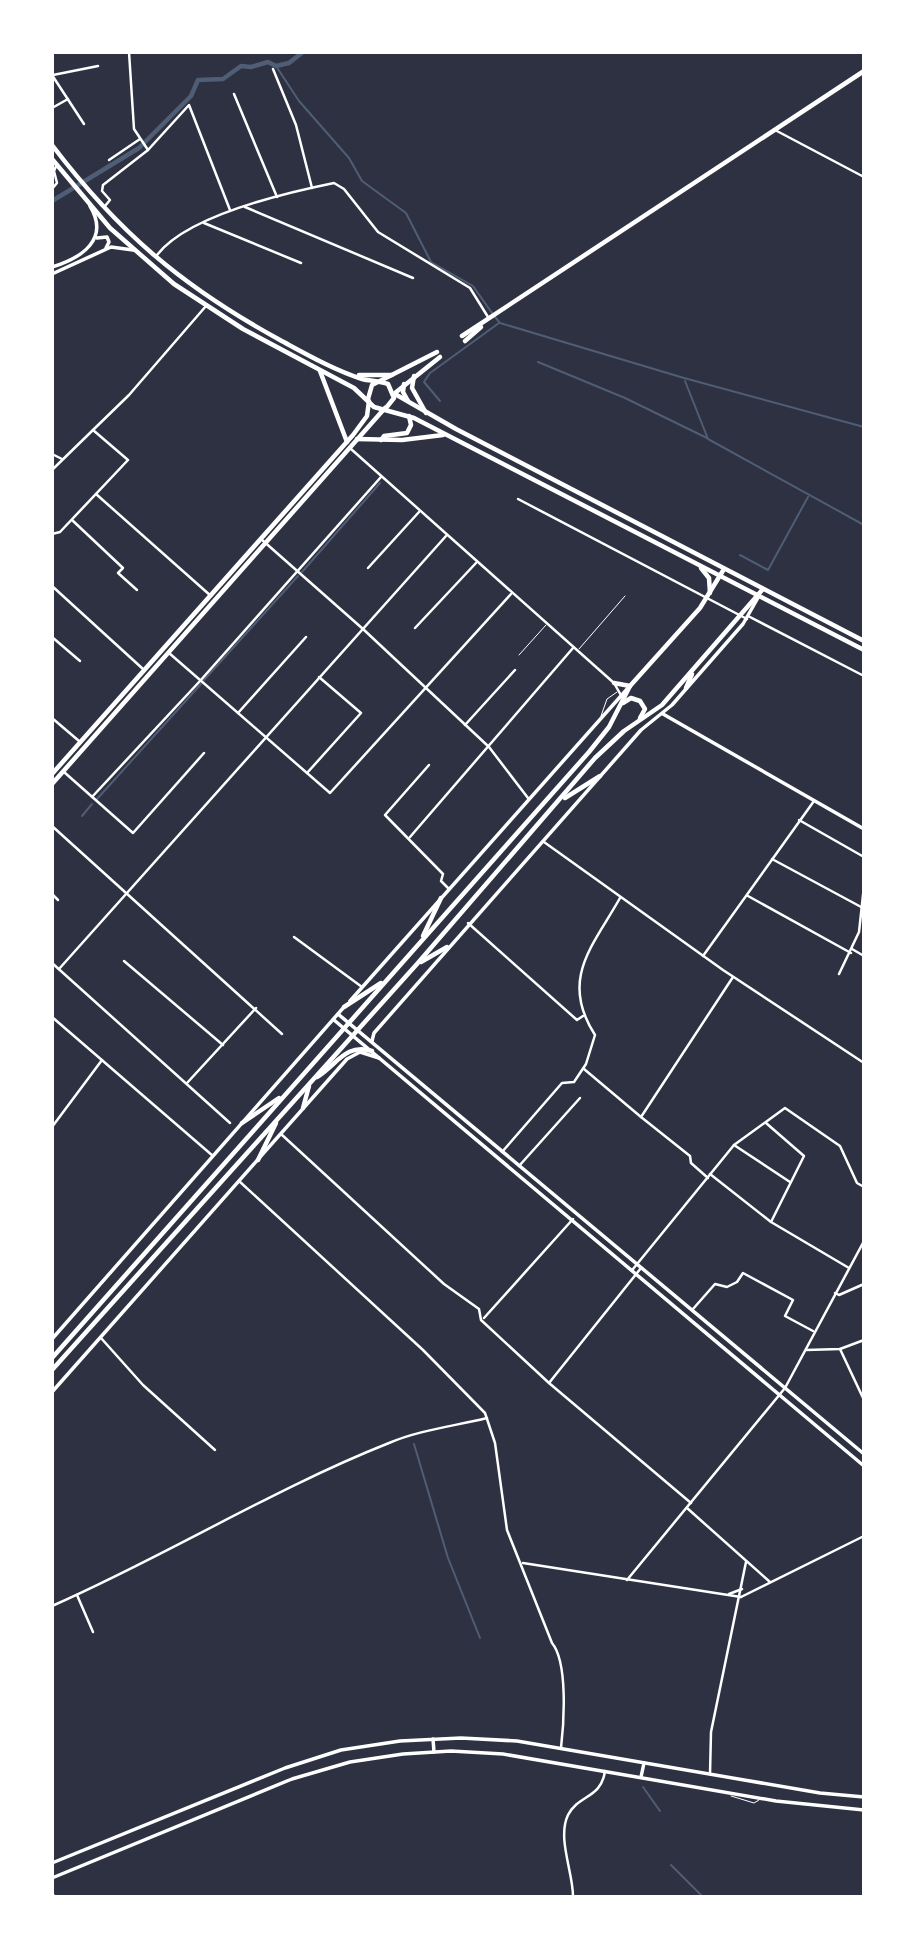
<svg xmlns="http://www.w3.org/2000/svg" width="916" height="1949" font-family="'Fira Sans Condensed',sans-serif">
	<rect width="100%" height="100%" fill="#2d3142"/>
	<g fill="none" stroke-linecap="round" stroke-linejoin="round">
		<g stroke="#4f5d75" stroke-width="2">
			<polyline points="276,66 299,101 349,158 362,181 406,213 431,262 473,286 492,313"/>
			<polyline points="495,317 500,323 684,378 864,427"/>
			<polyline points="538,362 625,398 707,438"/>
			<polyline points="685,381 708,439 864,525"/>
			<polyline points="440,401 424,382 430,373 499,323"/>
			<polyline points="740,555 768,570 808,497"/>
			<polyline points="302,572 380,483"/>
			<polyline points="204,680 298,576"/>
			<polyline points="97,799 201,684"/>
			<polyline points="82,816 92,804"/>
			<polyline points="414,1444 448,1558 480,1638"/>
			<polyline points="643,1787 660,1811"/>
			<polyline points="671,1865 702,1896"/>
		</g>
		<polyline stroke="#4f5d75" stroke-width="4.5" points="52,201 139,148 191,96 198,80 223,79 241,66 251,67 268,62 276,66 289,63 303,52"/>
		<g stroke="#fff" stroke-width="1">
			<polyline points="579,649 625,596"/>
			<polyline points="519,655 546,625"/>
			<polyline points="601,716 607,699 617,692"/>
			<polyline points="731,1796 754,1803 759,1800"/>
		</g>
		<g stroke="#fff" stroke-width="2.5">
			<polyline points="129,52 134,129 148,150"/>
			<polyline points="273,69 296,125 312,188"/>
			<polyline points="52,75 84,124"/>
			<polyline points="53,75 98,66"/>
			<polyline points="234,94 277,197"/>
			<polyline points="52,108 68,99"/>
			<polyline points="775,130 864,177"/>
			<polyline points="109,160 140,139"/>
			<polyline points="52,189 57,183 54,171 57,164"/>
			<polyline points="105,206 110,200 102,191 103,185 148,150 189,105 230,210"/>
			<polyline points="245,207 413,278"/>
			<polyline points="204,223 301,263"/>
			<path d="M157,255C188,215 285,193 334,183L344,189L378,232L470,288L488,317"/>
			<polyline points="351,449 614,683 622,697"/>
			<polyline points="52,454 62,459"/>
			<polyline points="52,470 93,430"/>
			<polyline points="96,494 211,596"/>
			<polyline points="518,499 747,619"/>
			<polyline points="72,520 123,568 118,573 137,590"/>
			<polyline points="52,534 60,532 128,460 93,430 129,395 206,306"/>
			<polyline points="261,539 363,629 489,747 528,798"/>
			<polyline points="368,568 419,512"/>
			<polyline points="52,586 143,669"/>
			<polyline points="748,616 864,676"/>
			<polyline points="415,628 476,563"/>
			<polyline points="52,637 80,661"/>
			<polyline points="169,653 330,793 511,594"/>
			<polyline points="238,713 306,637"/>
			<polyline points="52,718 79,741"/>
			<polyline points="465,725 515,670"/>
			<polyline points="429,765 385,815 443,874 441,881 448,888"/>
			<polyline points="64,772 133,833 204,753"/>
			<polyline points="307,773 361,713 319,677"/>
			<polyline points="92,797 200,681 381,477"/>
			<polyline points="799,820 864,857"/>
			<polyline points="52,826 282,1034"/>
			<polyline points="410,837 573,648"/>
			<polyline points="544,842 723,970 864,1063"/>
			<polyline points="772,859 863,908"/>
			<polyline points="52,894 58,900"/>
			<polyline points="748,896 851,953"/>
			<polyline points="468,923 577,1020 583,1016"/>
			<polyline points="294,937 362,987"/>
			<polyline points="852,949 864,956"/>
			<polyline points="703,956 814,801"/>
			<polyline points="124,961 223,1045"/>
			<polyline points="52,963 230,1123"/>
			<polyline points="59,969 446,536"/>
			<polyline points="839,974 859,932 864,886"/>
			<polyline points="52,1017 213,1156"/>
			<polyline points="584,1069 641,1117 733,977"/>
			<polyline points="187,1083 256,1008"/>
			<polyline points="641,1117 690,1156 691,1163 708,1178"/>
			<polyline points="766,1123 804,1156 771,1222"/>
			<polyline points="52,1127 102,1060"/>
			<polyline points="281,1134 444,1284 479,1309 481,1320 549,1383 691,1503"/>
			<polyline points="734,1145 790,1182"/>
			<path d="M502,1152L562,1083L574,1082L586,1064L595,1035C559,979 593,946 620,898"/>
			<polyline points="519,1166 580,1098"/>
			<polyline points="710,1174 771,1222 849,1268"/>
			<path d="M239,1181L423,1350L485,1413L495,1443L507,1530L552,1643C568,1662 564,1723 561,1748"/>
			<polyline points="633,1269 734,1145 785,1108 840,1146 857,1183 864,1187"/>
			<polyline points="835,1293 839,1295 864,1284"/>
			<polyline points="693,1309 715,1284 727,1287 737,1282 743,1273 793,1300 785,1316 813,1331"/>
			<polyline points="484,1318 573,1219"/>
			<polyline points="101,1338 143,1385 215,1450"/>
			<polyline points="840,1349 864,1400"/>
			<polyline points="806,1350 840,1349 864,1340"/>
			<polyline points="549,1383 641,1268"/>
			<polyline points="687,1508 770,1582"/>
			<polyline points="523,1563 741,1597"/>
			<polyline points="627,1580 785,1388 864,1241"/>
			<polyline points="729,1594 742,1589"/>
			<polyline points="77,1595 93,1632"/>
			<polyline points="741,1597 864,1536"/>
			<path d="M52,1606C166,1556 273,1489 389,1443C419,1430 455,1426 487,1418"/>
			<polyline points="710,1774 711,1732 746,1562"/>
			<path d="M573,1896C573,1872 557,1838 568,1815C579,1794 601,1799 605,1771"/>
		</g>
		<g stroke="#fff" stroke-width="3.5">
			<polyline points="663,714 864,829"/>
			<polyline points="350,1001 628,688"/>
			<polyline points="372,1041 374,1033 641,730 672,705 743,624 759,596"/>
			<polyline points="52,1339 344,1007"/>
			<polyline points="52,1392 347,1059 360,1052 379,1058"/>
		</g>
		<g stroke="#fff" stroke-width="3.5">
			<polyline points="97,238 107,237 109,242 106,248"/>
			<path d="M52,267C82,258 110,239 90,206"/>
			<polyline points="52,274 111,247 133,250"/>
			<polyline points="338,1014 864,1454"/>
			<polyline points="334,1020 864,1466"/>
			<polyline points="433,1739 434,1752"/>
			<polyline points="641,1777 644,1763"/>
			<polyline points="52,1863 285,1768 341,1750 400,1741 461,1738 517,1741 820,1793 864,1797"/>
			<polyline points="52,1878 292,1779 350,1762 403,1754 451,1751 503,1754 776,1801 864,1810"/>
		</g>
		<g stroke="#fff" stroke-width="4.5">
			<polyline points="614,683 630,686"/>
			<polyline points="686,688 692,674"/>
			<polyline points="623,703 631,698 640,701 645,709 640,718"/>
			<polyline points="52,774 353,435 367,416 369,401"/>
			<polyline points="52,784 385,408"/>
			<polyline points="565,798 600,776"/>
			<polyline points="423,936 441,898"/>
			<polyline points="421,962 447,947"/>
			<polyline points="344,1007 381,983"/>
			<path d="M317,1077C337,1065 345,1043 372,1051"/>
			<polyline points="303,1108 309,1086"/>
			<polyline points="242,1123 279,1098"/>
			<polyline points="258,1160 276,1123"/>
			<polyline points="52,1358 589,752 609,727 630,686 700,608 724,569"/>
			<polyline points="52,1370 417,964 595,758 624,731 662,705 763,589"/>
			<polyline points="52,1895 53,1896"/>
		</g>
		<g stroke="#fff" stroke-width="4.5">
			<path d="M52,145C119,233 183,287 280,340C306,354 334,370 362,379C370,381 379,381 388,384L394,398L386,408"/>
			<polyline points="52,159 110,228 174,284 243,329 354,388 374,407 414,418 864,650"/>
			<polyline points="462,336 864,71"/>
			<polyline points="465,341 481,327"/>
			<polyline points="320,371 347,442"/>
			<polyline points="359,375 392,375"/>
			<polyline points="414,376 412,388 426,413"/>
			<polyline points="404,384 403,392 408,401"/>
			<polyline points="395,393 440,357"/>
			<polyline points="395,394 456,429 864,641"/>
			<polyline points="368,399 372,385 437,352"/>
			<polyline points="357,439 402,440 443,435"/>
			<polyline points="381,440 384,436 407,433 411,425 409,416"/>
			<polyline points="701,568 709,578 710,593"/>
		</g>
	</g>
	<rect width="916" height="1949" fill="none" stroke="#ffffff" stroke-width="108"/>
</svg>
